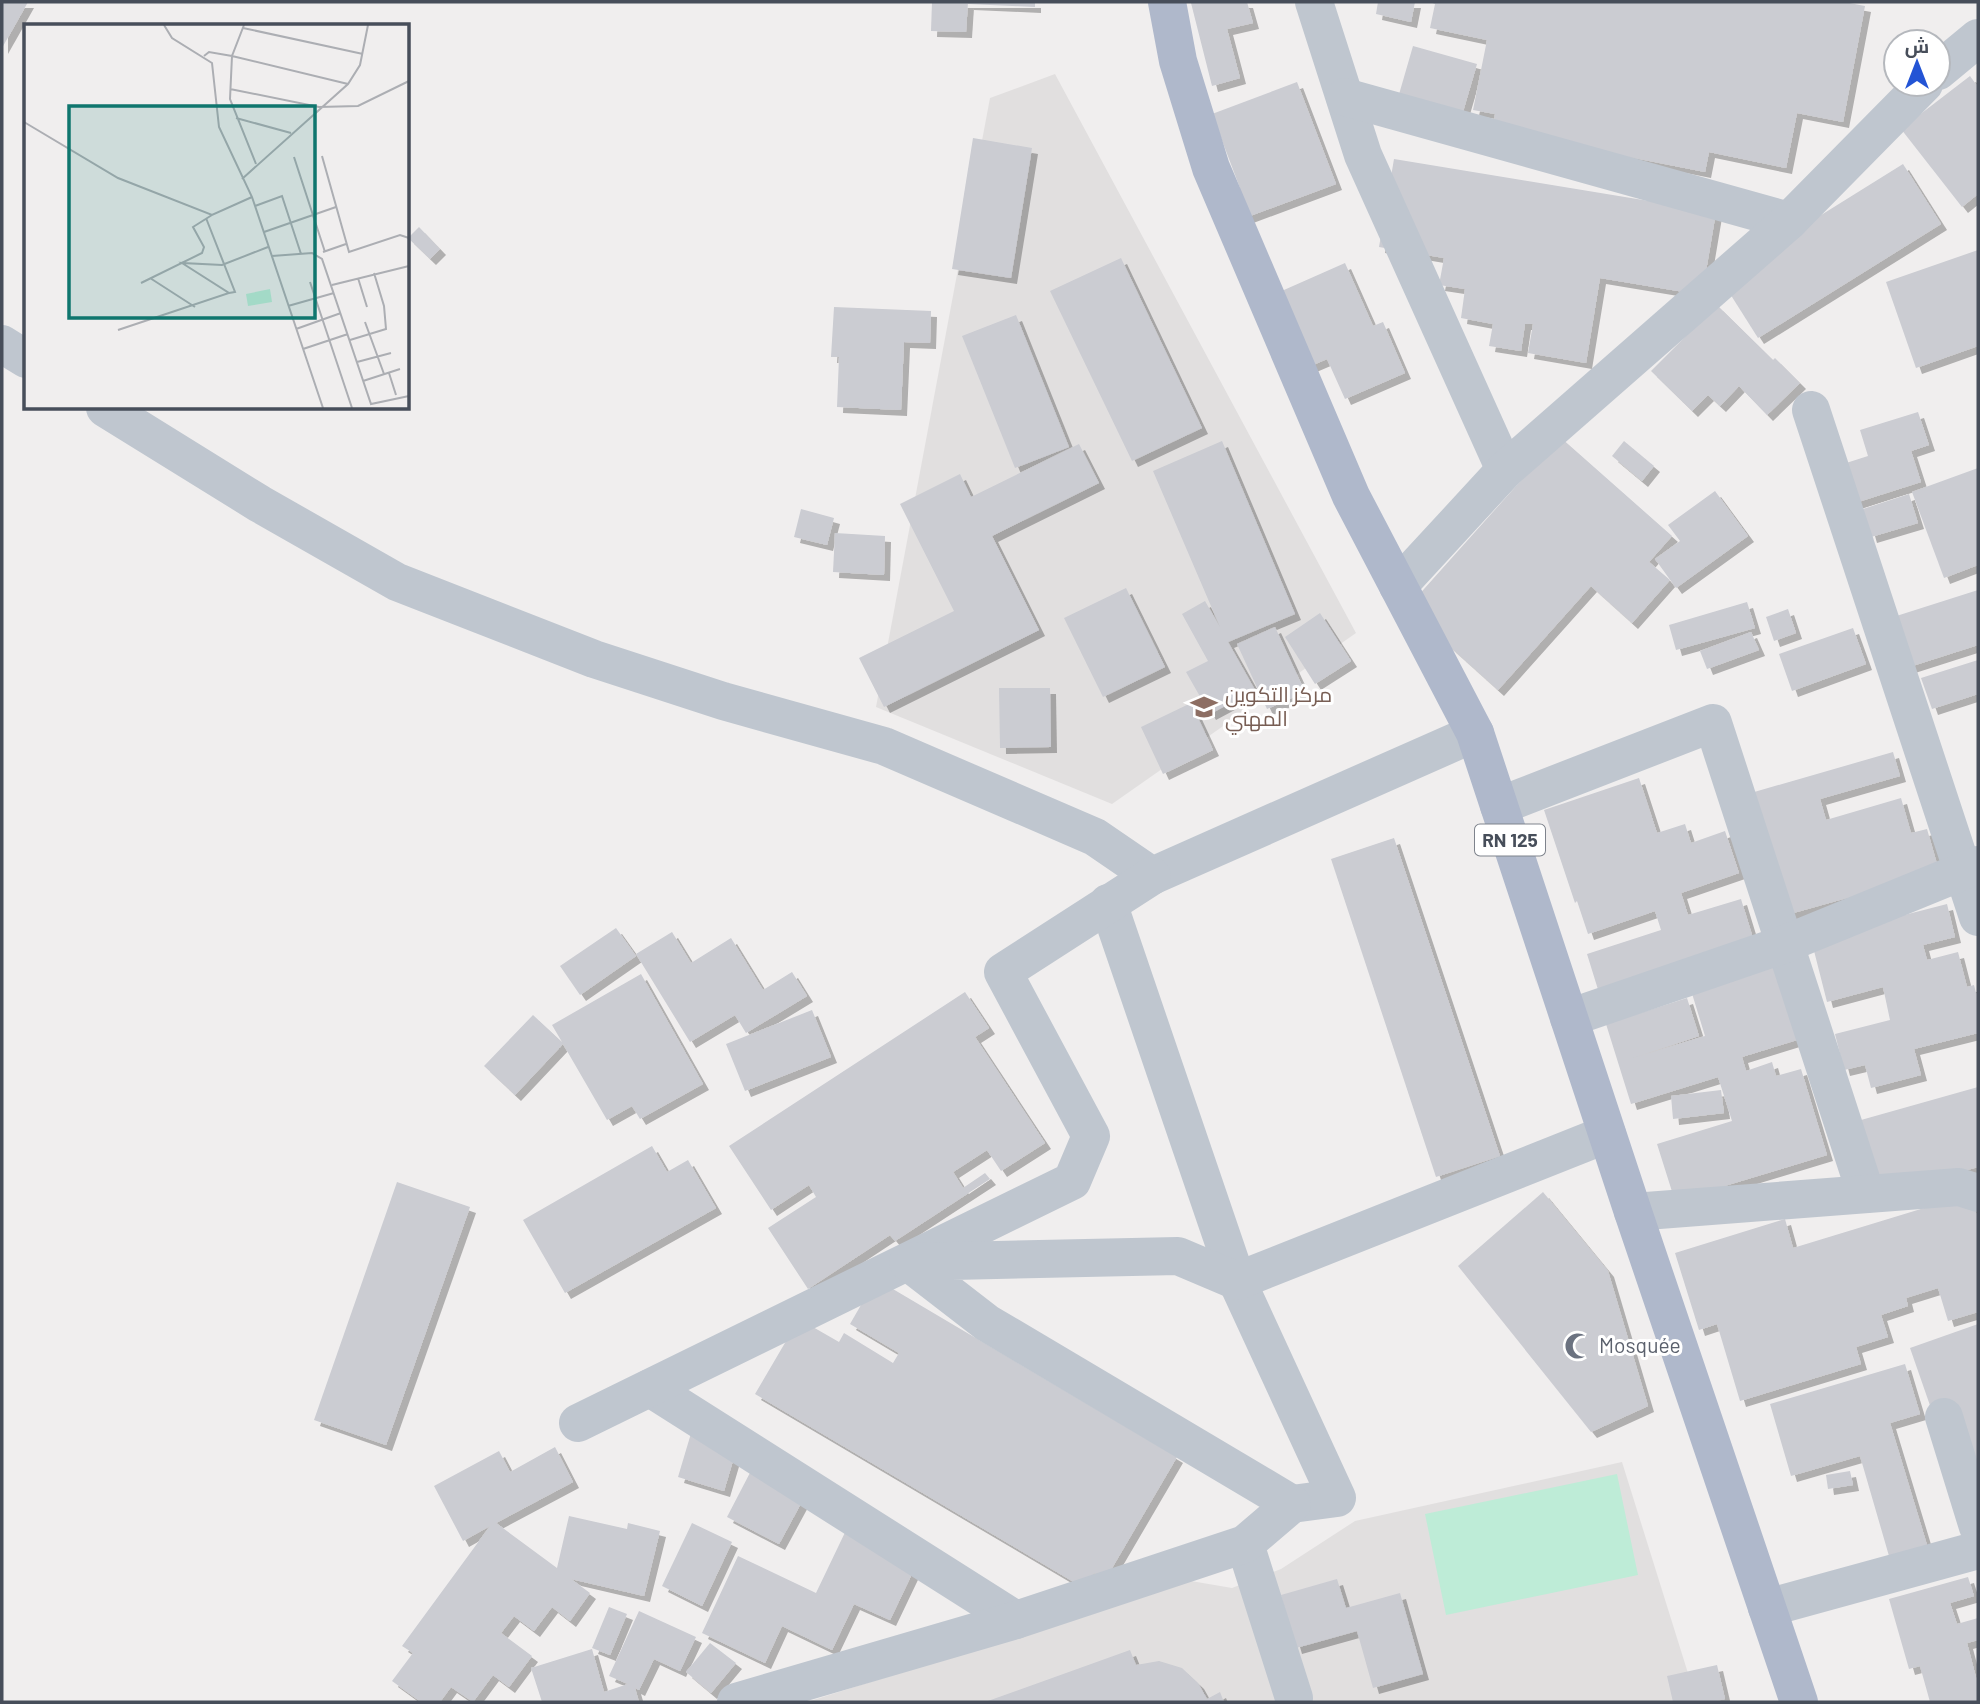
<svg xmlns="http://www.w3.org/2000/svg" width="1980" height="1704" font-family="Barlow,Cairo,sans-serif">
	<defs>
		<filter id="shadow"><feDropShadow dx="6" dy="6" stdDeviation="0" flood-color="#0004"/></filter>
	</defs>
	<rect width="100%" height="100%" fill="#f0eeee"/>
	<g fill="#e1dfdf">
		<polygon points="1055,74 1356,633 1112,804 876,707 990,98"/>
		<polygon points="1622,1462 1697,1702 807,1702 1191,1581 1232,1588 1281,1569 1355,1521"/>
	</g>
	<polygon fill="#beecd7" points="1617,1474 1638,1575 1446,1615 1425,1514"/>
	<g fill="#cbccd2" filter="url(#shadow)">
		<polygon points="2,2 28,2 2,48"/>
		<polygon points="932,2 968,2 966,32 931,31"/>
		<polygon points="968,2 1035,2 1035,7 968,4"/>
		<polygon points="1197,2 1247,2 1253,23 1227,29 1240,78 1212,86 1191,3"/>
		<polygon points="1378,2 1415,2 1411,22 1376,14"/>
		<polygon points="1430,2 1844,2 1865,6 1843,122 1797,113 1786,168 1709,152 1705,172 1493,130 1495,114 1473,110 1487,40 1430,28 1435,4"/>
		<polygon points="1413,46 1477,64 1455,139 1391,122"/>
		<polygon points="1970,76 1978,87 1978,194 1962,207 1901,129"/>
		<polygon points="1297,82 1336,184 1218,228 1240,188 1212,114"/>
		<polygon points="973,138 1032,148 1011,278 952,269"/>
		<polygon points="1394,159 1716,212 1702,295 1600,278 1586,363 1528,353 1533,324 1525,324 1521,351 1489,346 1493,324 1461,318 1465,289 1439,285 1444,258 1379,247"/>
		<polygon points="1903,164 1941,224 1758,338 1720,278"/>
		<polygon points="419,227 440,249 430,259 408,238"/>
		<polygon points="1978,250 1978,346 1916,368 1886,282"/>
		<polygon points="1121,258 1202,428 1132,461 1050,291"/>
		<polygon points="1345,263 1373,326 1383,322 1405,373 1345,399 1327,359 1285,377 1252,304"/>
		<polygon points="1717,305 1773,360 1775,358 1800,383 1767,415 1739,386 1720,406 1708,395 1692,411 1651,371"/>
		<polygon points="834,307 931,311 930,343 904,342 901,410 837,407 839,357 831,357"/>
		<polygon points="1016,315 1069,447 1015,468 962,336"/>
		<polygon points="1918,412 1929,445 1911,451 1921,482 1855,503 1843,464 1868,456 1860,430"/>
		<polygon points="1560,437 1672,536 1649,562 1670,580 1632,623 1591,586 1498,690 1407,608"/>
		<polygon points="1222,441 1295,614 1228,642 1255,690 1210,714 1186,672 1208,661 1182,614 1205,601 1220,627 1153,471"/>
		<polygon points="1624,441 1654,466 1642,481 1612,456"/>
		<polygon points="1079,444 1099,483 992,536 1039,630 884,707 859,658 954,611 900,504 960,474 971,497"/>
		<polygon points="1978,468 1978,565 1944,578 1912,492"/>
		<polygon points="1715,491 1748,536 1676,588 1655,559 1680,541 1668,525"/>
		<polygon points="1909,494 1918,523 1871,537 1863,509"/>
		<polygon points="801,509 834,518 827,545 794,537"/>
		<polygon points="835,533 885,536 884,575 833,572"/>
		<polygon points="1126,588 1165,667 1103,697 1064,618"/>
		<polygon points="1978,590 1978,645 1881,676 1865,626"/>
		<polygon points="1747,602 1755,628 1676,650 1669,625"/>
		<polygon points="1788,609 1796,633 1774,641 1766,617"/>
		<polygon points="1320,613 1351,661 1315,684 1285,637"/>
		<polygon points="1275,627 1305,692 1267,709 1237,644"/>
		<polygon points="1853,628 1866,664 1792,691 1779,654"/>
		<polygon points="1751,632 1759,650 1707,669 1700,651"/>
		<polygon points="1978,660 1978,694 1932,709 1921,678"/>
		<polygon points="999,688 1050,688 1051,747 1000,748"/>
		<polygon points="1191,703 1213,750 1163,774 1141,727"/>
		<polygon points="1893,752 1900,776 1820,799 1826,820 1901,798 1911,833 1927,829 1941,878 1886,887 1772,919 1737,797"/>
		<polygon points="1639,778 1657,833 1685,824 1691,843 1725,831 1739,873 1681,893 1688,915 1741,899 1756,948 1600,996 1587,954 1661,930 1655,911 1588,934 1577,901 1575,903 1544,810"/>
		<polygon points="1394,838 1500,1156 1436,1177 1331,859"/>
		<polygon points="1947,904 1955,937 1923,945 1927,960 1958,952 1967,987 1974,985 1978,1001 1978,1033 1914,1049 1921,1075 1871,1088 1865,1065 1844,1070 1835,1034 1890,1020 1883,987 1827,1002 1811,939"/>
		<polygon points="616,928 636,956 580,995 560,966"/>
		<polygon points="672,932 691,963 731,938 763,990 792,972 807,996 746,1033 735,1015 690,1042 636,954"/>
		<polygon points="1773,961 1797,1040 1742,1057 1746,1071 1772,1062 1776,1076 1801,1069 1827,1155 1675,1201 1657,1144 1732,1121 1718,1077 1631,1104 1606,1024 1687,998 1699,1036 1633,1058 1705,1036 1690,987"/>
		<polygon points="641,974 703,1084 640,1119 632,1106 607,1120 563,1044 515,1095 484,1066 533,1015 562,1042 552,1025"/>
		<polygon points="965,992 989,1028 975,1037 1045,1143 1001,1171 987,1150 953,1172 963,1188 985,1173 990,1179 895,1241 890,1235 808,1289 768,1228 816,1197 809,1185 771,1210 729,1146"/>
		<polygon points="812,1010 831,1057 745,1091 726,1044"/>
		<polygon points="1978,1087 1978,1167 1882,1194 1861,1120"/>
		<polygon points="1721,1090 1724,1113 1673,1119 1671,1096"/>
		<polygon points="652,1146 667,1172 688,1160 716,1208 565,1293 523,1220"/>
		<polygon points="397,1182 470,1207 386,1445 314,1420"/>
		<polygon points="1543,1192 1608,1271 1648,1406 1591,1432 1458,1266"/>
		<polygon points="1970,1194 1978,1219 1978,1312 1948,1321 1938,1288 1906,1298 1908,1306 1881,1315 1888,1337 1856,1347 1861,1364 1740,1401 1717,1324 1699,1330 1675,1253 1785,1219 1793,1248"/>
		<polygon points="876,1279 1177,1457 1105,1580 1094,1573 1084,1588 755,1394 799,1319 839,1342 844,1333 893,1363 899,1353 850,1324"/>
		<polygon points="1978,1324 1978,1491 1949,1460 1910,1348"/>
		<polygon points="1905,1364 1920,1414 1890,1423 1927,1545 1889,1556 1860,1456 1791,1476 1770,1404"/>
		<polygon points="692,1430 738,1444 724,1491 678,1477"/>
		<polygon points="555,1447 573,1482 496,1523 557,1568 569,1516 627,1529 628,1523 660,1531 644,1596 571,1579 590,1593 570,1621 552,1607 534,1631 514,1616 501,1633 532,1656 509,1687 493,1675 473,1702 451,1687 440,1702 421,1702 392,1681 413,1653 402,1646 490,1526 463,1541 434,1486 499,1451 510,1472"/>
		<polygon points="753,1467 805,1496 779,1544 727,1517"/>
		<polygon points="1850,1471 1853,1485 1828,1489 1826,1475"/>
		<polygon points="850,1522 921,1555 890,1620 854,1604 832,1650 782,1626 765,1663 702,1633 738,1556 816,1593"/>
		<polygon points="692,1523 732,1542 702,1606 662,1586"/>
		<polygon points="1968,1577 1974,1596 1950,1603 1957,1624 1978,1618 1978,1640 1967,1643 1978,1685 1978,1702 1930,1702 1920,1666 1909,1669 1889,1599"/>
		<polygon points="1337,1579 1346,1608 1400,1593 1423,1674 1373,1688 1357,1631 1296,1648 1281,1595"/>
		<polygon points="609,1607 627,1614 610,1655 592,1648"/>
		<polygon points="639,1611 696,1637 680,1671 654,1659 639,1690 635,1688 639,1702 542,1702 531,1668 592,1649 604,1692 628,1684 609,1676"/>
		<polygon points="710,1643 736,1663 711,1693 686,1672"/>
		<polygon points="1130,1650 1136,1665 1159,1661 1182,1668 1198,1683 1207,1699 1220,1692 1224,1702 985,1702"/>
		<polygon points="1717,1665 1725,1699 1711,1702 1673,1702 1667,1676"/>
	</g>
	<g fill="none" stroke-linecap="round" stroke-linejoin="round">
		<g stroke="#bfc6cf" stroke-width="38">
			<polyline points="1314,2 1363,155 1505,470"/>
			<polyline points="1938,71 1978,38"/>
			<polyline points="1345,97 1789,221"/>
			<polyline points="2,344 26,359"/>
			<polyline points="105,408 260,504 397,582 594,659 723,701 884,746 1095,837 1152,876 1475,733"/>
			<polyline points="1811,410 1978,917"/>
			<polyline points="1398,586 1505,470 1789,221 1924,84"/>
			<polyline points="1499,806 1713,723 1866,1194"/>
			<polyline points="1108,903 1237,1281 1337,1498 1292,1504"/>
			<polyline points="1569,1018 1785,944 1978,865"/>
			<polyline points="1633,1212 1959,1187 1978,1193"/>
			<polyline points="650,1388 1016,1620"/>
			<polyline points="1944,1417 1978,1527"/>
			<polyline points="578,1423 1072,1181 1091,1136 1003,972 1152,876"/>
			<polyline points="1245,1544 1294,1698"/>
			<polyline points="1767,1608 1978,1550"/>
			<polyline points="736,1702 1016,1620 1245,1544 1292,1504 987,1323 908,1262 1178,1256 1237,1281 1607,1134"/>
		</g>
		<polyline stroke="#afb8cb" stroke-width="38" points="1167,2 1178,61 1211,168 1351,496 1475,733 1633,1212 1799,1702"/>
	</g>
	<defs>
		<g id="university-bare" transform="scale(2.1)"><path d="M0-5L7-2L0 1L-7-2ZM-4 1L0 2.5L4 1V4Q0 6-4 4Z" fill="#8d6e63" stroke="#fff" stroke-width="2.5" paint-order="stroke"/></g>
		<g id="mosque-bare" transform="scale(2.1)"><path d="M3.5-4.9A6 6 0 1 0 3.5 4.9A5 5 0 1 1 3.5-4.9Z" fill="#6b7280" stroke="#fff" stroke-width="2.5" paint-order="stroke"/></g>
	</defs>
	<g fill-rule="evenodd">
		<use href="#university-bare" x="1204" y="707"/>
		<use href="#mosque-bare" x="1578" y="1346"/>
	</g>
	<g text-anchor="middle" stroke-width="6" stroke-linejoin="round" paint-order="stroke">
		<rect fill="#fff" stroke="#7e838c" stroke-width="2" x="1475" y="824.5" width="70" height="31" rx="5"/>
		<g font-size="19" font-weight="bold" fill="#474e5a">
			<text x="1510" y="847">RN 125</text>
		</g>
		<g font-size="21" fill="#785e54" stroke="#fff" text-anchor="start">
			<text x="1225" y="702">مركز التكوين<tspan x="1225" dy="24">المهني</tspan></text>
		</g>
		<g font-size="21" fill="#5b616d" stroke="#fff" text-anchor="start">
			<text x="1599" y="1353">Mosquée</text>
		</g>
	</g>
	<g transform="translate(24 24)">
		<rect width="385" height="385" fill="#f0eeee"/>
		<path d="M246,265L248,278L224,282L222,270Z" fill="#beecd7"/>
		<path fill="none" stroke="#acaeb3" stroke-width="2" d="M140,1L148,14L188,39L195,103L228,173L299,384M220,1L208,32L206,75L232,140M219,4L339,30M180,32L185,28L208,32L324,60M206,65L295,83L334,82L385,57M212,94L267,109M0,98L94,154L188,191L228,173M298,132L325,228L376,211L385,214M270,133L301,228M218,155L324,60L336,41L344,1M231,182L258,172L277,230M182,194L211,268L205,269M240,208L312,183M299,228L322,220M248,232L288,229L298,235L347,380L385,372M126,254L171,283M334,254L343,283M286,258L328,384M117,259L178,229L180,223L169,203L188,191M308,261L385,242M264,282L310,269M341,298L360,350M272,305L317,289M94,306L205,269L158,239L198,241L244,223M326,316L362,305L360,282L350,249M279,325L324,310M333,338L367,329M365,349L372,371M339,357L376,345"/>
		<path fill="#0f766e" fill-opacity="0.15" stroke="#0f766e" stroke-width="3.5" d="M45,82H291V294H45Z"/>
		<rect width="385" height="385" fill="none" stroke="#474e5a" stroke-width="3.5"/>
	</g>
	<rect width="1980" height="1704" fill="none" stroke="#474e5a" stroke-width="7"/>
	<g transform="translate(1917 63)"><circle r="33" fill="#ffffff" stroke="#b5b8bd" stroke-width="2"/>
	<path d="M0-5L12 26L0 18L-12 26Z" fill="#2354d5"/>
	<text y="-10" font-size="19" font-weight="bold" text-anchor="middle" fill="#474e5a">ش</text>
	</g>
</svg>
